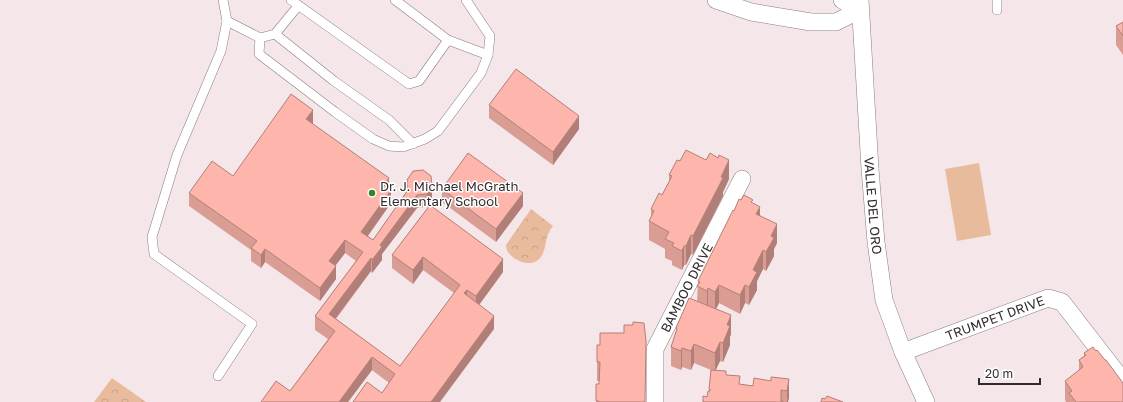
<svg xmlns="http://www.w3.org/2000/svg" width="1123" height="402" font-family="'Golos Text',sans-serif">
	<defs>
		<pattern id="park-crowns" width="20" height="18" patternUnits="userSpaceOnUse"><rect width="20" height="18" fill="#e8bb9c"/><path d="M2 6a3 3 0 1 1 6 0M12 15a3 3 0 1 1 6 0" fill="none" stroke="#c7a187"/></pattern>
	</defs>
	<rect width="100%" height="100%" fill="#f5e6e9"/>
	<g fill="url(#park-crowns)">
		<path d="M531,209L553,226C545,236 547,243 543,253C538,266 524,265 514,258C509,254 506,251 506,245Z"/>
		<polygon points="112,378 146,402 94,402"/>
	</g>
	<polygon fill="#e8bb9c" points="979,163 991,235 957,241 945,169"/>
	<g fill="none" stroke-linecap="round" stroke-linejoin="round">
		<g stroke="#8a7d80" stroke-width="10">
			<g id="lane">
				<polyline points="291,0 409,84 419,81 448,40 395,0"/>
				<polyline points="997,10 997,0"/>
				<polyline points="227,21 260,38 275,34 298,6"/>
				<polyline points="275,34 334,81 389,120 413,144"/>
				<polyline points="260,38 259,54 335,112 373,139 389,146 403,147 425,139 438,131 481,73 488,55 490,36 466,0"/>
				<polyline points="448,40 488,55"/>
				<polyline points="218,376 252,324 154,254 152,237 177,155 221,51 227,21 223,0"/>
			</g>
		</g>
		<g stroke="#8a7d80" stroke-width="18">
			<g id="street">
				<polyline points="716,0 751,12 811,22 836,22 860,10"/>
				<polyline points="842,0 860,10"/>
				<path id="s1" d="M860,0L870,169L876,242L884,300L903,352L926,402"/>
				<path id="s2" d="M903,352L1048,298L1062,302L1123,381"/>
				<path id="s3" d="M655,402V349L742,179"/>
			</g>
		</g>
		<use href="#lane" stroke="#fff" stroke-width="9"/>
		<use href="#street" stroke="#fff" stroke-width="17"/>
	</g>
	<g fill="#da9d94">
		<polygon points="1123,22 1123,55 1116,45 1116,26"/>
		<polygon points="489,105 579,129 553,165 489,118"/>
		<polygon points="313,123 313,124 389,188 391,203 368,236 373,240 407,191 407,180 413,171 432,199 427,207 417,208 382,254 382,260 372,273 371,271 336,319 400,366 454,293 423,270 413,284 392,268 392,255 430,205 503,272 479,305 494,329 382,393 389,383 372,370 348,402 261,402 290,391 328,339 315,330 315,316 356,261 345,253 335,266 336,279 320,301 265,262 261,268 251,261 251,250 189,206 189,193 233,176"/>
		<polygon points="680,161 729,179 723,192 723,196 693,255 691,254 686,265 684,265 682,270 672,265 672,261 665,258 665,249 649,240 649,221 651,217 651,209 662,195 669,182 669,175"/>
		<polygon points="442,189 523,206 496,242 442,202"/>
		<polygon points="753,203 777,243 774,249 774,256 766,271 763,269 757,281 757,290 749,305 745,303 740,314 719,303 716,309 731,334 730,337 730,345 723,362 720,361 716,370 726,375 740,384 753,386 771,381 789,379 788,402 703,402 707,397 709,391 711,370 694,363 691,370 682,367 681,370 671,366 671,347 676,332 676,328 697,301 698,281 734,211"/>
		<polygon points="597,345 645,402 596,402 596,384 599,384 599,381 597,381"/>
		<polygon points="1084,353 1123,402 1066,402 1065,400 1065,381 1079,371 1079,360 1084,356"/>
	</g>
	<g fill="#b27f78">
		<polygon points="313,110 313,123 306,132 306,119"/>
		<polygon points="579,116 579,129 553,165 553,152"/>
		<polygon points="729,160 729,179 723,192 723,196 693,255 693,236 721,177"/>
		<polygon points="389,178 389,191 384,185"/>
		<polygon points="432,186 432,199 427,207 427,194"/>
		<polygon points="391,190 391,203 361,245 361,232"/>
		<polygon points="523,193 523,206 496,242 496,229"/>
		<polygon points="417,195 417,208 382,254 382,260 372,273 372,260 380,245"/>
		<polygon points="760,207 760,225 756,214"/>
		<polygon points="777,224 777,243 774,249 774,256 766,271 766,252 771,236"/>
		<polygon points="691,235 691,254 686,265 686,246"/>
		<polygon points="345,240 345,253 329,274 329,261"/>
		<polygon points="684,246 684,265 682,270 682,251"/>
		<polygon points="265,249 265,262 261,268 261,255"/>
		<polygon points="763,250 763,269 757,281 757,290 749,305 749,287 753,270"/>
		<polygon points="423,257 423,270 413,284 413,270"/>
		<polygon points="371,258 371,271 329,327 329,314"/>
		<polygon points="503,259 503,272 476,309 476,296"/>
		<polygon points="336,266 336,279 320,301 320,288"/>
		<polygon points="719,285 719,303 715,311 715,292"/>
		<polygon points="745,285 745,303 740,314 740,295"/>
		<polygon points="708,288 708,307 707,310 707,291"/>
		<polygon points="467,290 467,303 464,293"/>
		<polygon points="731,315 731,334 730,337 730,345 723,362 723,343 727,325"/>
		<polygon points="494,316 494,329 440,402 431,402"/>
		<polygon points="720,342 720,361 715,371 715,353"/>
		<polygon points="694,344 694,363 691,370 691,351"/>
		<polygon points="682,348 682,367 681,370 681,351"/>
		<polygon points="372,357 372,370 348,402 339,402"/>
		<polygon points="789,379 789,398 788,402 787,402 787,391"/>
	</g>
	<g fill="#feb6ac" stroke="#b27f78">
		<polygon points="1123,22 1123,36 1116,26"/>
		<polygon points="516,69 579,116 553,152 489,105"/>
		<polygon points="291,94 313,110 306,119 389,178 384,185 391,190 361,232 373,240 408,190 407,180 413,171 423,170 431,176 432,186 427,194 417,195 380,245 382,247 372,260 371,258 329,314 400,366 460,285 423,257 413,270 392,255 430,205 503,259 476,296 467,290 464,293 494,316 431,402 353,402 367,382 382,393 395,374 372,357 339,402 261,402 276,381 290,391 335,331 315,316 363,252 345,240 329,261 336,266 320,288 265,249 261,255 251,248 257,241 189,193 212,161 233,176"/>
		<polygon points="686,150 706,160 710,153 718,158 719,155 729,160 721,177 723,178 693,236 691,235 686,246 684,246 682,251 672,246 674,243 665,239 669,232 649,221 654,211 651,209 659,193 662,195 672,176 669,175 677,160 680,161"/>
		<polygon points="468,153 523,193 496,229 442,189"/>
		<polygon points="744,195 753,200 751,202 760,207 756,214 777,224 771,236 774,238 766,252 763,250 753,270 757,272 749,287 745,285 740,295 719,285 715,292 708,288 707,291 697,286 700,282 698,281 733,210 734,211 739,199 741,200"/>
		<polygon points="689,298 731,315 727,325 730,326 723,343 720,342 715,353 694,344 691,351 682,348 681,351 671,347 677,329 676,328"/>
		<polygon points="633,322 644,323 646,341 645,402 599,402 599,401 596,401 596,384 599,384 600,362 597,362 597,345 600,345 600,333 624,333 624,325 633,325"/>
		<polygon points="1093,347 1096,351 1097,350 1105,360 1106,360 1123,383 1123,402 1076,402 1069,393 1072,391 1065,381 1083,367 1079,360 1086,355 1084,353"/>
		<polygon points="711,370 726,371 726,375 740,376 739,384 753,386 754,378 771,381 771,377 789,379 787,391 781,390 781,401 783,401 783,402 703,402 703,396 707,397 708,391 710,391 710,389 709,389"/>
		<polygon points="827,396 843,402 821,402 822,398 825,399"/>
	</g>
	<circle fill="#368129" stroke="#fff" stroke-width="1.5" cx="372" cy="193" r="4"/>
	<g text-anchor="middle" stroke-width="3" stroke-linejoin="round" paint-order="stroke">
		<g font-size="13" fill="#312b2d" stroke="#fff" text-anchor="start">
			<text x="380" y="191">Dr. J. Michael McGrath<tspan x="380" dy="15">Elementary School</tspan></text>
		</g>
		<g font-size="13" fill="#312b2d" stroke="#fff">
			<text dy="5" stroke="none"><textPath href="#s1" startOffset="206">VALLE DEL ORO</textPath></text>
			<text dy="5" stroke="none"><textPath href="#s3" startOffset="122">BAMBOO DRIVE</textPath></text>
			<text dy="5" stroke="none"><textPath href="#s2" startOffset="98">TRUMPET DRIVE</textPath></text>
		</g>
	</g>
	<path d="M979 378v6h61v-6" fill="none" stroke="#312b2d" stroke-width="2"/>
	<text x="985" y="378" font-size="12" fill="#312b2d" stroke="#ffffff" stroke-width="3" paint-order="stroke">20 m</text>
</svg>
